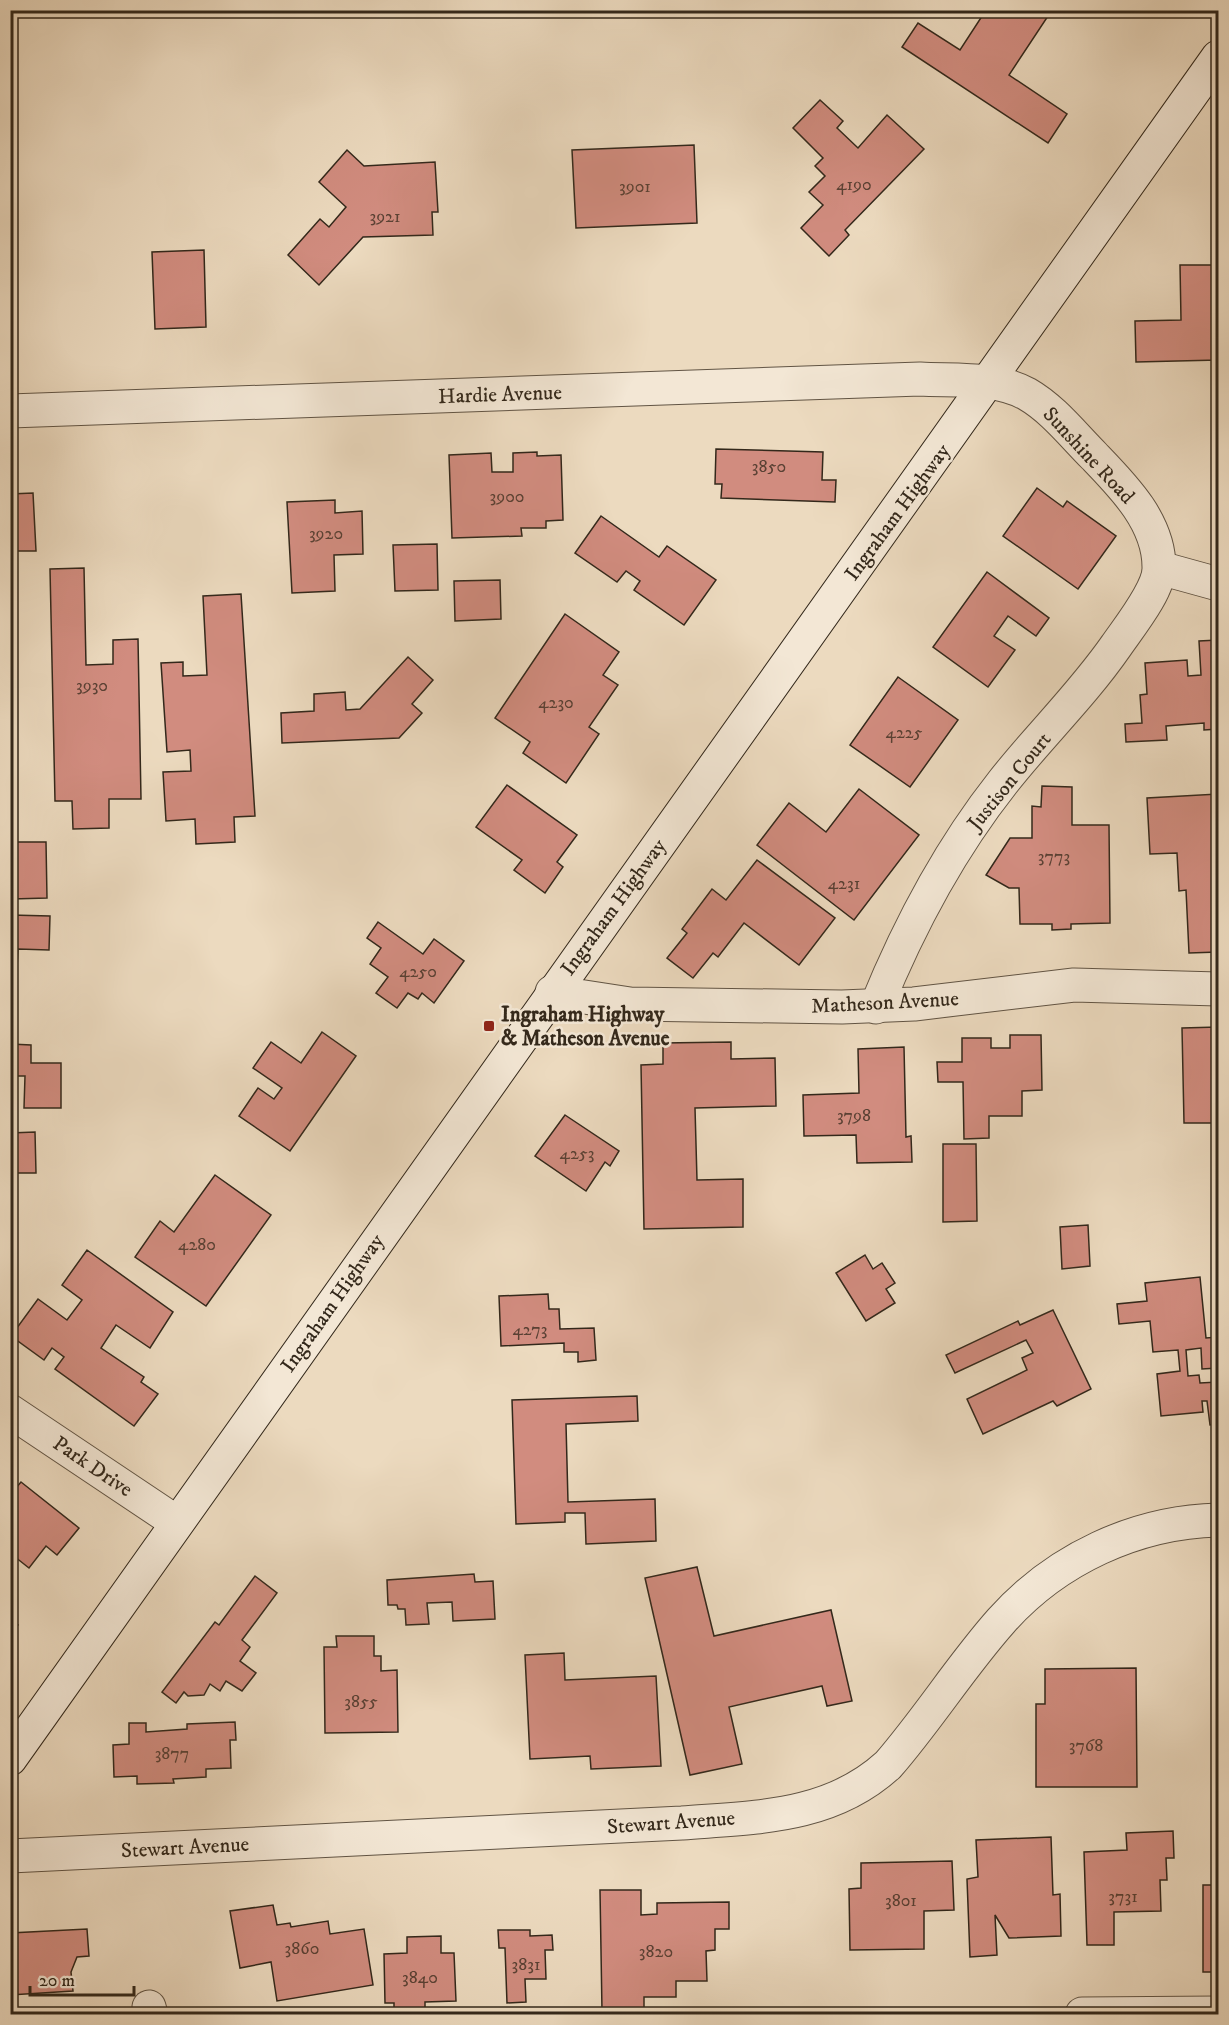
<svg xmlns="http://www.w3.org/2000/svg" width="1229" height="2025" font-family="'IM FELL DW Pica',serif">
	<rect width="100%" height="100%" fill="#ecdabf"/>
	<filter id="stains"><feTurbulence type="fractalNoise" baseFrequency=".00333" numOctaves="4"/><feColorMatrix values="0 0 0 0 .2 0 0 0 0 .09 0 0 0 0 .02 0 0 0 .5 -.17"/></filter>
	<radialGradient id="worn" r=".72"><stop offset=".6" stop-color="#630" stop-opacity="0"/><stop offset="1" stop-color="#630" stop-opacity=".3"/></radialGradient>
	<g fill="#d18c7f" stroke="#33281b" stroke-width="1.5">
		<polygon points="986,10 1052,10 1009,75 1067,114 1048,143 902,47 918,23 960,50"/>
		<polygon points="820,100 843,121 837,128 858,148 887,115 924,149 845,230 849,235 829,256 801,228 823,205 809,192 825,176 815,166 823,158 793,128"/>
		<polygon points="694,145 697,223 576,228 572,150"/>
		<polygon points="347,150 364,166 435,162 438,212 432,212 433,235 363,237 319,285 288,255 320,219 329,227 346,207 319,182"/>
		<polygon points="204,250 206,327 155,329 152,252"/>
		<polygon points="1180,265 1218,265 1218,360 1136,362 1135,321 1181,320"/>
		<polygon points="716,449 823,452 822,480 836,480 835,502 721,498 722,484 715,484"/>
		<polygon points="537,452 537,456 561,455 563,520 546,521 546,528 521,528 522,536 452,538 449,455 491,453 492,472 513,472 513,453"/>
		<polygon points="1037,488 1063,507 1067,501 1116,536 1078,589 1003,536"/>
		<polygon points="33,493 36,551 10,551 10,494"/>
		<polygon points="335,500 335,513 362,511 363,554 334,555 335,591 292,593 287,502"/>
		<polygon points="601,516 659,557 667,546 716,580 684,625 634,590 640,581 626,571 617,582 575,553"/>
		<polygon points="437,544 438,590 395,591 393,545"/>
		<polygon points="84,568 86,665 113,664 113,640 138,639 141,799 109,799 109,828 73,829 72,801 55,801 50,569"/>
		<polygon points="987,572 1049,618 1036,636 1008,616 994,636 1015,650 988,687 933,647"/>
		<polygon points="500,580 501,619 455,621 454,581"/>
		<polygon points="241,594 255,816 234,817 235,842 196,844 195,819 166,821 163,772 191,771 190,750 167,752 161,663 183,662 183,676 207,675 203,596"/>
		<polygon points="565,614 619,652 603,675 618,685 589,727 599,734 566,783 523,753 530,742 495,718"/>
		<polygon points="1218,640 1218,729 1204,730 1204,723 1166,726 1167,740 1126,742 1125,724 1142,723 1140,695 1147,694 1145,663 1187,660 1188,676 1201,675 1199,641"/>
		<polygon points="408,657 433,680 412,704 422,713 399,738 282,743 281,713 314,711 314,694 345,692 346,710 360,709"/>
		<polygon points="898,677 958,720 910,787 850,745"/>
		<polygon points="507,785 577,835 557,862 563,867 545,893 514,870 522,860 476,827"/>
		<polygon points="1042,786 1072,787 1072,825 1109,825 1110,923 1071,924 1071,929 1052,930 1052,924 1020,924 1019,888 1009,888 986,875 1010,838 1032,838 1032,806 1041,807"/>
		<polygon points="859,789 919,835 854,920 757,845 789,803 826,832"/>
		<polygon points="1218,794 1218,876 1216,876 1218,952 1189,953 1186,890 1179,891 1177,853 1150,854 1147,798"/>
		<polygon points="10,842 46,842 47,898 12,899"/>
		<polygon points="757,860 835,918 799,965 744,923 718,957 713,953 693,978 667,958 687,933 682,929 712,889 726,900"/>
		<polygon points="10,915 50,916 49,950 18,949 17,968 10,967"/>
		<polygon points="378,922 423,954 434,939 464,961 434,1003 422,993 418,999 408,993 397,1008 376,993 388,977 370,964 381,948 367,938"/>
		<polygon points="1218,1027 1218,1123 1184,1123 1182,1028"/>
		<polygon points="322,1032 356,1056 290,1151 239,1116 258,1088 274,1099 282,1088 253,1068 271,1042 301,1063"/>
		<polygon points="1010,1035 1041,1035 1042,1090 1022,1091 1022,1116 989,1116 989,1138 964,1139 963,1082 938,1082 937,1062 962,1062 962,1038 991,1038 991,1048 1010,1048"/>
		<polygon points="731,1042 731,1059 775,1058 776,1106 695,1108 697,1180 743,1179 743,1227 644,1229 641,1065 663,1064 663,1043"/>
		<polygon points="10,1044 31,1045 31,1063 61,1063 61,1108 24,1108 25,1076 10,1076"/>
		<polygon points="904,1047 906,1137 911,1136 912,1162 857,1163 856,1135 804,1136 803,1095 859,1093 858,1049"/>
		<polygon points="565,1115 619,1151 610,1166 605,1162 586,1191 535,1156"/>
		<polygon points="35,1132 36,1173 10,1173 10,1133"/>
		<polygon points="943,1144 976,1144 977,1221 943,1222"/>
		<polygon points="215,1175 271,1215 206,1306 135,1257 160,1221 174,1232"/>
		<polygon points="1088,1225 1090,1266 1062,1269 1060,1227"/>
		<polygon points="87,1250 173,1312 150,1348 116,1325 101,1348 144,1377 141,1382 158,1394 134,1426 55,1369 64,1357 52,1348 44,1360 11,1336 38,1299 67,1320 82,1300 62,1285"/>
		<polygon points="865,1255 873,1269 882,1263 895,1283 886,1289 895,1303 866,1321 836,1273"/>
		<polygon points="10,1264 17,1269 10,1277"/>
		<polygon points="1200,1277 1206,1338 1218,1337 1218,1368 1202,1369 1201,1348 1186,1350 1188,1376 1199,1375 1200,1383 1218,1382 1218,1424 1210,1425 1207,1401 1202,1401 1203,1412 1161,1416 1157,1374 1180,1371 1178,1350 1153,1352 1150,1321 1119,1324 1117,1304 1147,1301 1145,1283"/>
		<polygon points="548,1294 549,1309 559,1309 560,1329 594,1328 596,1360 578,1362 578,1352 564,1352 564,1343 501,1346 499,1296"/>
		<polygon points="1053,1310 1091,1389 1057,1406 1053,1401 983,1434 967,1399 1027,1370 1022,1358 1033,1353 1026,1340 955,1373 946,1355 1018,1321 1020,1325"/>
		<polygon points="637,1396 638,1421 566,1424 568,1502 655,1499 656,1541 586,1544 585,1513 565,1513 565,1522 516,1524 512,1400"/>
		<polygon points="21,1482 79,1528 57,1555 46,1546 29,1568 10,1553 10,1495"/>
		<polygon points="697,1567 714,1636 831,1610 852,1701 827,1706 822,1686 729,1707 742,1764 690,1775 645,1578"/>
		<polygon points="474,1574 475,1582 493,1581 495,1619 453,1621 452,1602 427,1603 429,1624 406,1625 405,1609 398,1609 397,1605 388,1605 387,1580"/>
		<polygon points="255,1576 277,1593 242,1640 250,1647 240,1661 256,1673 242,1691 226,1681 220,1691 210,1684 204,1695 188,1696 184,1692 176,1703 162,1692 215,1622 219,1625"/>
		<polygon points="10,1619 18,1625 10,1636"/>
		<polygon points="336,1636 374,1636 374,1656 381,1656 381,1671 397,1670 398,1732 325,1733 324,1647 337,1647"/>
		<polygon points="564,1653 565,1680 656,1676 661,1766 591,1769 590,1756 530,1759 525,1655"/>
		<polygon points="1136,1668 1137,1787 1036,1787 1036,1704 1045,1704 1045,1669"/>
		<polygon points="235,1722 236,1740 230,1740 231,1768 206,1769 206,1777 173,1779 174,1783 137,1784 137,1776 114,1777 113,1745 129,1744 129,1723 146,1723 146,1732 187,1729 187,1724"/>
		<polygon points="1173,1831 1174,1858 1166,1858 1167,1880 1160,1880 1161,1911 1114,1912 1114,1945 1087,1945 1084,1852 1127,1850 1126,1833"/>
		<polygon points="1051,1837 1053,1895 1060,1894 1061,1936 1009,1938 995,1915 997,1955 970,1957 967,1879 978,1877 976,1840"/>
		<polygon points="952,1861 954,1910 924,1911 924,1949 850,1950 849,1889 861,1888 861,1863"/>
		<rect x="1203" y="1885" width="15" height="87"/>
		<polygon points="600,1890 641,1890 641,1915 657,1914 657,1903 729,1902 729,1929 715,1929 715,1950 706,1951 707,1981 676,1981 676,1997 644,1997 644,2010 602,2011"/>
		<polygon points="273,1905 277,1925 290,1923 291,1927 328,1921 330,1934 364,1929 373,1985 277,2001 271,1962 240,1968 230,1911"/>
		<polygon points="87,1929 89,1956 77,1957 71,1972 73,1991 10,1995 10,1933"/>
		<polygon points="498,1930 530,1930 530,1936 552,1935 553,1950 545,1950 546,1979 525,1979 526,2002 507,2003 505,1948 499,1948"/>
		<polygon points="441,1936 441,1953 454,1953 456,2001 425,2002 425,2014 394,2014 394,2003 385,2003 384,1954 407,1953 407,1937"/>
	</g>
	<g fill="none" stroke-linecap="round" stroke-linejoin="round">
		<g stroke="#615444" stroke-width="35">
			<g id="minor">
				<path d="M10,411L920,379C954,381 997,377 1027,394C1053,409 1073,435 1094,456C1123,486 1159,522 1159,567C1160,589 1129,627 1116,646C1082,695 1040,735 1003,782C950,849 908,928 876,1007"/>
				<polyline points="1160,568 1218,584"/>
				<polyline points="552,992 630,1004 842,1007 914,1004 1074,985 1218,989"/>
				<polyline points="10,1411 176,1522"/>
				<path d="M10,1856L682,1823C757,1817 830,1818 888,1765C928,1719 961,1666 1001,1621C1056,1559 1136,1522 1218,1520"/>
				<polyline points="149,2007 151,2014"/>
				<polyline points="1082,2014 1218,2013"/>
			</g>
		</g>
		<g stroke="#33281b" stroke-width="35">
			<path id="secondary" d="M10,1759C410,1189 819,626 1218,57"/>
		</g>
		<use href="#minor" stroke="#f3e7d5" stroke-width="33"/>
		<use href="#secondary" stroke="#f3e7d5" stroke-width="33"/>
	</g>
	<rect fill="#8f2418" stroke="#f3e7d5" stroke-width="2" x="483" y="1020" width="12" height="12" rx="3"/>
	<g text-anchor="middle" stroke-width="5" stroke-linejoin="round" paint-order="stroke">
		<g font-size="18" fill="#5a4134">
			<text x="854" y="190">4190</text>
			<text x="635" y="192">3901</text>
			<text x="385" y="222">3921</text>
			<text x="769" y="472">3850</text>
			<text x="507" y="502">3900</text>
			<text x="326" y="539">3920</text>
			<text x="92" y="691">3930</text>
			<text x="556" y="708">4230</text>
			<text x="904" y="738">4225</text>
			<text x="1054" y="862">3773</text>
			<text x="844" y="889">4231</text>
			<text x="418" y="977">4250</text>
			<text x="854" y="1121">3798</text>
			<text x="577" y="1159">4253</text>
			<text x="197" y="1250">4280</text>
			<text x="530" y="1335">4273</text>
			<text x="361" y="1707">3855</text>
			<text x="1086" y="1751">3768</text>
			<text x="172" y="1759">3877</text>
			<text x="1123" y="1902">3731</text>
			<text x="901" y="1906">3801</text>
			<text x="302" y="1954">3860</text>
			<text x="656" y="1957">3820</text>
			<text x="526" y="1970">3831</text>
			<text x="420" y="1983">3840</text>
		</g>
		<g font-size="21" fill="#33281b" stroke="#f3e7d5">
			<text transform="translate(500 394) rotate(-2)" y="7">Hardie Avenue</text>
			<text transform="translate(1089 455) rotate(47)" y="7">Sunshine Road</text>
			<text transform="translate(897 512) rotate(-54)" y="7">Ingraham Highway</text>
			<text transform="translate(1009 781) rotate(-51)" y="7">Justison Court</text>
			<text transform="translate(613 907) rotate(-54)" y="7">Ingraham Highway</text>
			<text transform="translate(885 1002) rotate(-3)" y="7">Matheson Avenue</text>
			<text transform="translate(332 1303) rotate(-55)" y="7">Ingraham Highway</text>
			<text transform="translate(93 1466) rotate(34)" y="7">Park Drive</text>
			<text transform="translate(671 1822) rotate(-4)" y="7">Stewart Avenue</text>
			<text transform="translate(185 1847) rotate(-3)" y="7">Stewart Avenue</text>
		</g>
		<g font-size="21" font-weight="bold" fill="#33281b" stroke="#f3e7d5" text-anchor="start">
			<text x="501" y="1021">Ingraham Highway<tspan x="501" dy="24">&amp; Matheson Avenue</tspan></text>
		</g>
	</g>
	<rect width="1229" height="2025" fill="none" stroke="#ecdabf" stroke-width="36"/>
	<rect x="12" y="12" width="1205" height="2001" fill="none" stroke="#33281b" stroke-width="3"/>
	<rect x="18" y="18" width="1193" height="1989" fill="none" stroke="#33281b" stroke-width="1.5"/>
	<path d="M30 1986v9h104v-9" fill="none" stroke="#33281b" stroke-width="3"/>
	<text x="39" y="1986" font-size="18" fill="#33281b" stroke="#f3e7d5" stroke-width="4.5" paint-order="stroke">20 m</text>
	<rect width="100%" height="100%" filter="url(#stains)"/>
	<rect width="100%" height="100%" fill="url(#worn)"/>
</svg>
